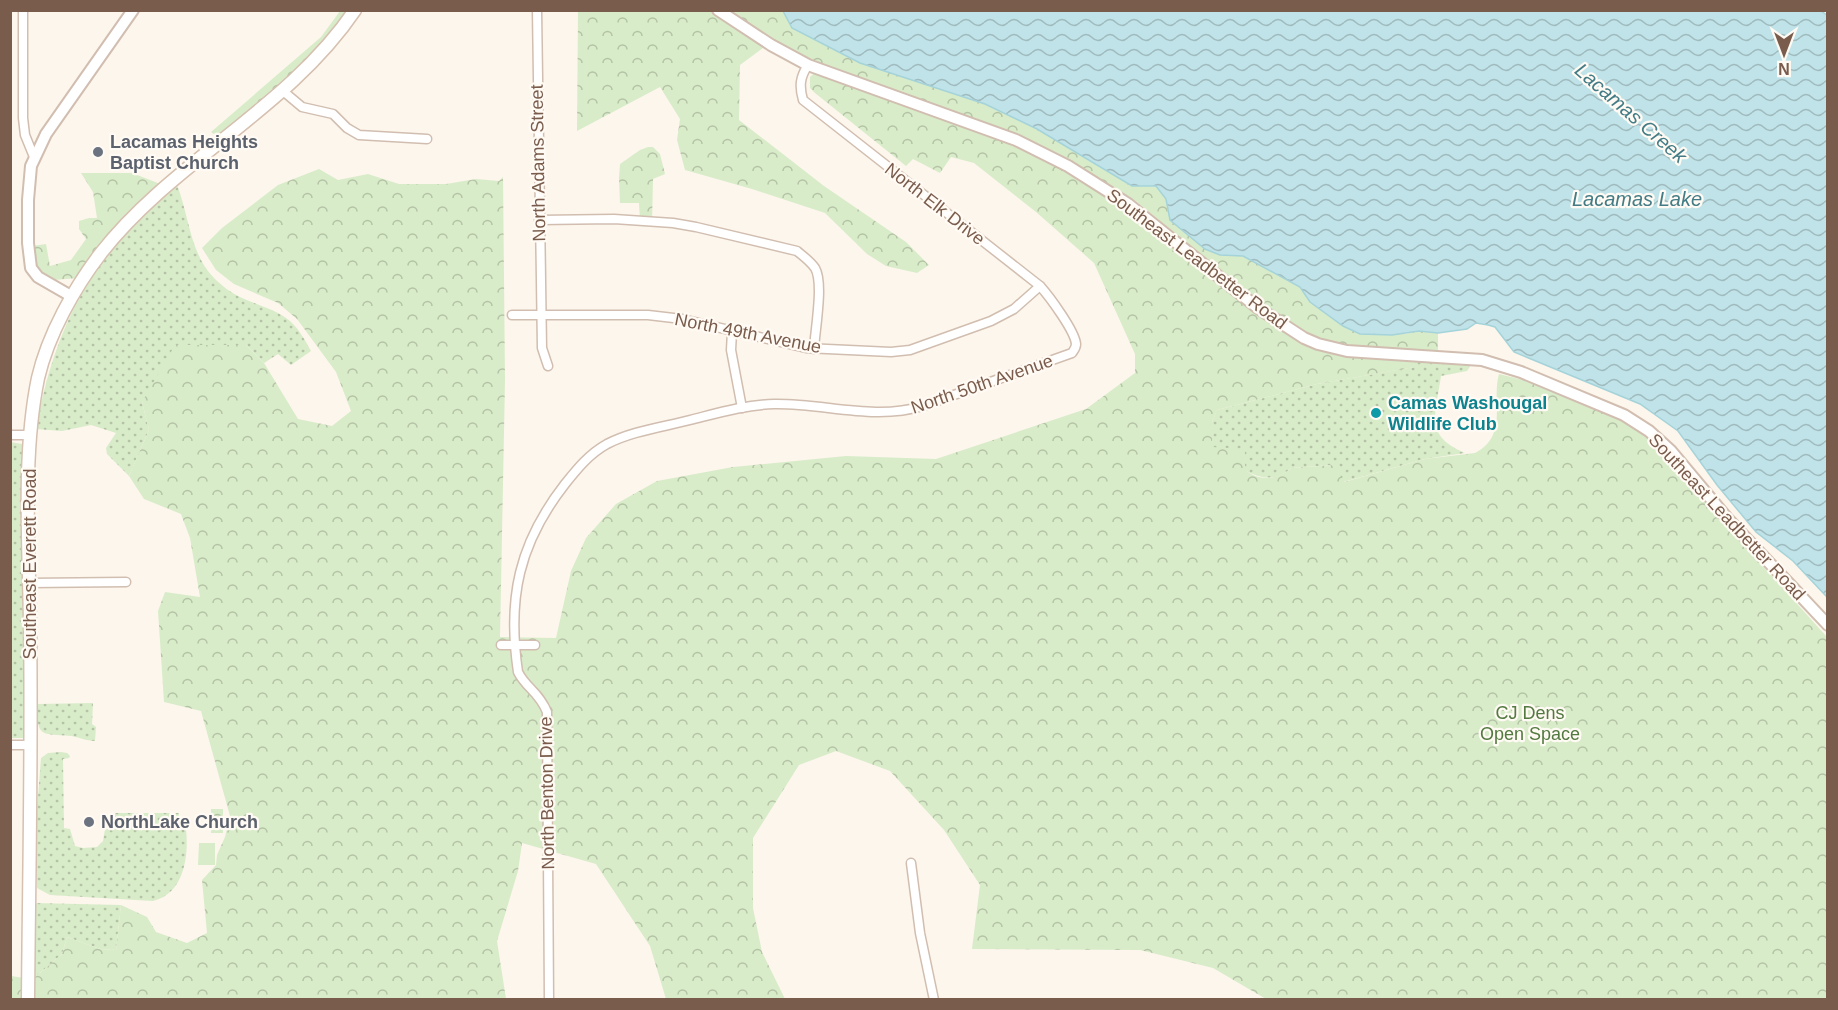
<svg xmlns="http://www.w3.org/2000/svg" width="1838" height="1010" font-family="Arial,sans-serif">
	<defs>
		<pattern id="grass-dots" width="8" height="8" patternUnits="userSpaceOnUse" patternTransform="scale(1.5)"><rect width="8" height="8" fill="#d8ecc9"/><path d="M2 2h.1M6 6h.1" fill="none" stroke="#b4c2a5" stroke-width="1.8" stroke-linecap="round"/></pattern>
		<pattern id="forest-crowns" width="20" height="18" patternUnits="userSpaceOnUse" patternTransform="scale(1.5)"><rect width="20" height="18" fill="#d8ecc9"/><path d="M2 6a3 3 0 1 1 6 0M12 15a3 3 0 1 1 6 0" fill="none" stroke="#b4c2a5"/></pattern>
		<pattern id="water-waves" width="16" height="10" patternUnits="userSpaceOnUse" patternTransform="scale(1.5)"><rect width="16" height="10" fill="#bfe3e8"/><path d="M0 5q4-4 8 0t8 0" fill="none" stroke="#a0bbbe"/></pattern>
	</defs>
	<rect width="100%" height="100%" fill="#fdf6ec"/>
	<g fill="url(#grass-dots)">
		<path d="M177,185C189,215 190,254 214,278C221,285 231,293 240,297C256,305 276,309 290,321C299,329 305,340 311,351L291,365L278,354L264,363L246,345L142,402L149,430L129,476L107,454L106,448L116,433L91,425L62,431L36,429C54,328 94,248 177,185Z"/>
		<path d="M1433,361L1471,365L1467,371L1441,376C1436,413 1423,436 1465,453L1425,459L1343,482L1333,465L1291,468C1265,493 1235,463 1212,448V422L1217,410L1317,384L1414,367L1413,362Z"/>
		<polygon points="10,442 22,444 25,449 23,738 10,738"/>
		<path d="M93,703L92,724L96,727L95,741C86,741 79,737 71,736C41,733 37,739 37,704Z"/>
		<path d="M61,752L67,753L70,756L69,758L63,759L64,828L70,829L75,846L83,848L97,847L103,841L105,829H114L115,813H179V828L186,829C189,856 184,894 153,901L50,895L37,888L36,823L41,758L48,753Z"/>
		<polygon points="34,903 121,905 116,950 100,949 67,937 62,954 33,979"/>
	</g>
	<g fill="url(#forest-crowns)">
		<polygon points="340,11 351,11 327,45 219,138 211,132 321,37"/>
		<polygon points="578,11 713,11 767,45 740,65 739,120 824,186 906,242 929,265 917,273 886,266 867,254 825,213 752,189 685,170 677,140 680,119 660,87 577,131"/>
		<polygon points="721,11 783,11 792,28 860,63 985,104 1037,129 1132,186 1156,186 1166,199 1170,220 1205,249 1220,255 1243,256 1300,287 1310,302 1405,334 1419,331 1438,333 1438,353 1351,348 1318,339 1289,323 1238,285 1137,202 1059,156 850,76 795,52"/>
		<path d="M817,71L972,127L1072,173L1149,229L1245,304L1342,355L1413,362L1415,367L1317,384L1217,410L1212,422V447L1245,449V469C1257,482 1279,480 1291,468L1334,465L1344,482L1425,459L1475,453C1509,435 1491,402 1499,374C1553,386 1618,409 1660,446C1674,458 1684,477 1697,492C1739,541 1784,589 1827,637V999H1266L1213,968L1140,950L972,949L980,885L944,830L890,771L836,751L799,765L753,838V908L762,952L785,999H666L650,946L596,864L522,843L518,871L497,941L506,999L33,1000V979L62,954L67,937L100,949L116,950L121,905L147,917L156,932L187,943L207,933L202,880L216,865L217,855L225,837L230,816L201,711L164,702L158,611L165,592L200,597L190,538L181,514L144,499L129,476L149,430L142,402L175,345H246L264,363L298,419L332,426L351,411L336,372L297,319L278,303L234,284L216,270L202,248L222,228L278,185L319,169L338,180L368,174L399,184H446L476,179L499,181L503,177L505,380L500,637L556,638L571,571L586,538L616,504L657,481L733,467L846,456L936,459L1086,409L1135,373V354L1094,263L1036,212L974,163L951,157L940,173L913,159L906,166L815,93L810,88V77Z"/>
		<polygon points="648,147 653,147 660,154 665,174 653,179 652,222 640,221 639,203 620,203 619,178 620,164 640,150"/>
		<polygon points="81,173 132,173 163,185 78,278 54,280 39,273 32,246 46,244 50,266 71,260 86,239 79,229 79,221 89,218 97,218 93,192"/>
		<rect x="211" y="809" width="12" height="24"/>
		<polygon points="11,976 24,978 24,999 11,1000"/>
	</g>
	<polygon fill="#d8ecc9" points="199,843 215,843 215,865 198,865"/>
	<polygon fill="url(#water-waves)" stroke="#a5d3da" stroke-width="1.5" points="783,11 1821,11 1828,16 1827,597 1793,561 1756,532 1717,485 1678,431 1640,404 1514,352 1495,327 1488,325 1476,323 1467,329 1438,333 1419,331 1392,335 1360,334 1343,326 1310,302 1300,287 1243,256 1220,255 1205,249 1170,220 1166,199 1156,186 1132,186 1037,129 985,104 860,63 792,28"/>
	<g fill="none" stroke-linecap="round" stroke-linejoin="round">
		<g stroke="#d1beb0" stroke-width="11">
			<g id="minor">
				<polyline points="23,10 23,118 25,135 34,157"/>
				<polyline points="537,10 542,348 548,366"/>
				<polyline points="283,91 302,107 333,114 347,128 359,135 427,139"/>
				<path d="M539,220L614,219L673,223L696,227L797,251C803,256 810,261 815,268C824,283 815,330 814,349"/>
				<polyline points="512,315 648,315 682,319 806,348 891,352 910,350 991,321 1014,309 1040,286"/>
				<polyline points="732,332 731,350 742,408"/>
				<polyline points="10,435 30,435"/>
				<polyline points="29,583 126,582"/>
				<polyline points="501,645 535,645"/>
				<polyline points="10,745 31,745"/>
				<polyline points="911,863 920,933 934,1000"/>
				<path d="M549,1000L547,712C539,692 526,688 518,672C507,598 519,543 565,484C577,469 589,454 607,444C632,431 663,427 690,420C718,413 745,405 774,404C824,403 874,421 923,406L1072,353C1074,350 1076,348 1076,344C1075,331 1049,296 1040,286L803,100C799,86 800,77 808,65"/>
			</g>
		</g>
		<g stroke="#d1beb0" stroke-width="14">
			<g id="tertiary">
				<polyline points="718,10 771,45 808,65 1016,140 1068,166 1128,204 1258,308 1304,338 1318,344 1347,351 1482,360 1521,372 1624,415 1649,431 1671,451 1727,518 1828,625"/>
				<polyline points="71,296 38,277 31,268 28,243 28,200 31,166 46,134 133,10"/>
			</g>
		</g>
		<g stroke="#d6c0b0" stroke-width="15">
			<path id="secondary" d="M28,1000C29,874 32,749 30,624C29,544 22,456 38,378C48,335 74,288 101,253C174,160 288,109 355,10"/>
		</g>
		<use href="#minor" stroke="#fff" stroke-width="8"/>
		<use href="#tertiary" stroke="#fff" stroke-width="10"/>
		<use href="#secondary" stroke="#fff" stroke-width="12"/>
	</g>
	<g fill="#6b7280" stroke="#fffaf3" stroke-width="2">
		<circle cx="98" cy="152" r="6"/>
		<circle cx="89" cy="822" r="6"/>
	</g>
	<circle fill="#0f9aa8" stroke="#fffaf3" stroke-width="2" cx="1376" cy="413" r="6"/>
	<g text-anchor="middle" stroke-width="4.5" stroke-linejoin="round" paint-order="stroke">
		<g font-size="18" font-weight="bold" fill="#5b616d" stroke="#fffaf3" text-anchor="start">
			<text x="110" y="148">Lacamas Heights<tspan x="110" dy="21">Baptist Church</tspan></text>
			<text x="101" y="828">NorthLake Church</text>
		</g>
		<g font-size="18" fill="#7a5c4d" stroke="#fffaf3">
			<text transform="translate(538 163) rotate(-91)" y="6">North Adams Street</text>
			<text transform="translate(935 204) rotate(38)" y="6">North Elk Drive</text>
			<text transform="translate(1197 259) rotate(37)" y="6">Southeast Leadbetter Road</text>
			<text transform="translate(748 333) rotate(11)" y="6">North 49th Avenue</text>
			<text transform="translate(982 384) rotate(-19)" y="6">North 50th Avenue</text>
			<text transform="translate(1727 517) rotate(47)" y="6">Southeast Leadbetter Road</text>
			<text transform="translate(30 564) rotate(-90)" y="6">Southeast Everett Road</text>
			<text transform="translate(547 793) rotate(-91)" y="6">North Benton Drive</text>
		</g>
		<g font-size="18" font-weight="bold" fill="#0d838f" stroke="#fffaf3" text-anchor="start">
			<text x="1388" y="409">Camas Washougal<tspan x="1388" dy="21">Wildlife Club</tspan></text>
		</g>
		<g font-size="18" fill="#537a41" stroke="#fffaf3">
			<text x="1530" y="719">CJ Dens<tspan x="1530" dy="21">Open Space</tspan></text>
		</g>
		<g font-size="20" font-style="italic" fill="#437c86" stroke="#fffaf3">
			<text transform="translate(1631 113) rotate(41)" y="7">Lacamas Creek</text>
			<text x="1637" y="206">Lacamas Lake</text>
		</g>
	</g>
	<rect width="1838" height="1010" fill="none" stroke="#7a5c4d" stroke-width="24"/>
	<g transform="translate(1784 54) rotate(180)" stroke="#fffaf3" stroke-width="4.5" paint-order="stroke">
	<path d="M0-4.5L10 22L0 15L-10 22Z" fill="#7a5c4d"/>
	<text y="-9" font-size="16" font-weight="bold" text-anchor="middle" fill="#7a5c4d">N</text>
	</g>
</svg>
